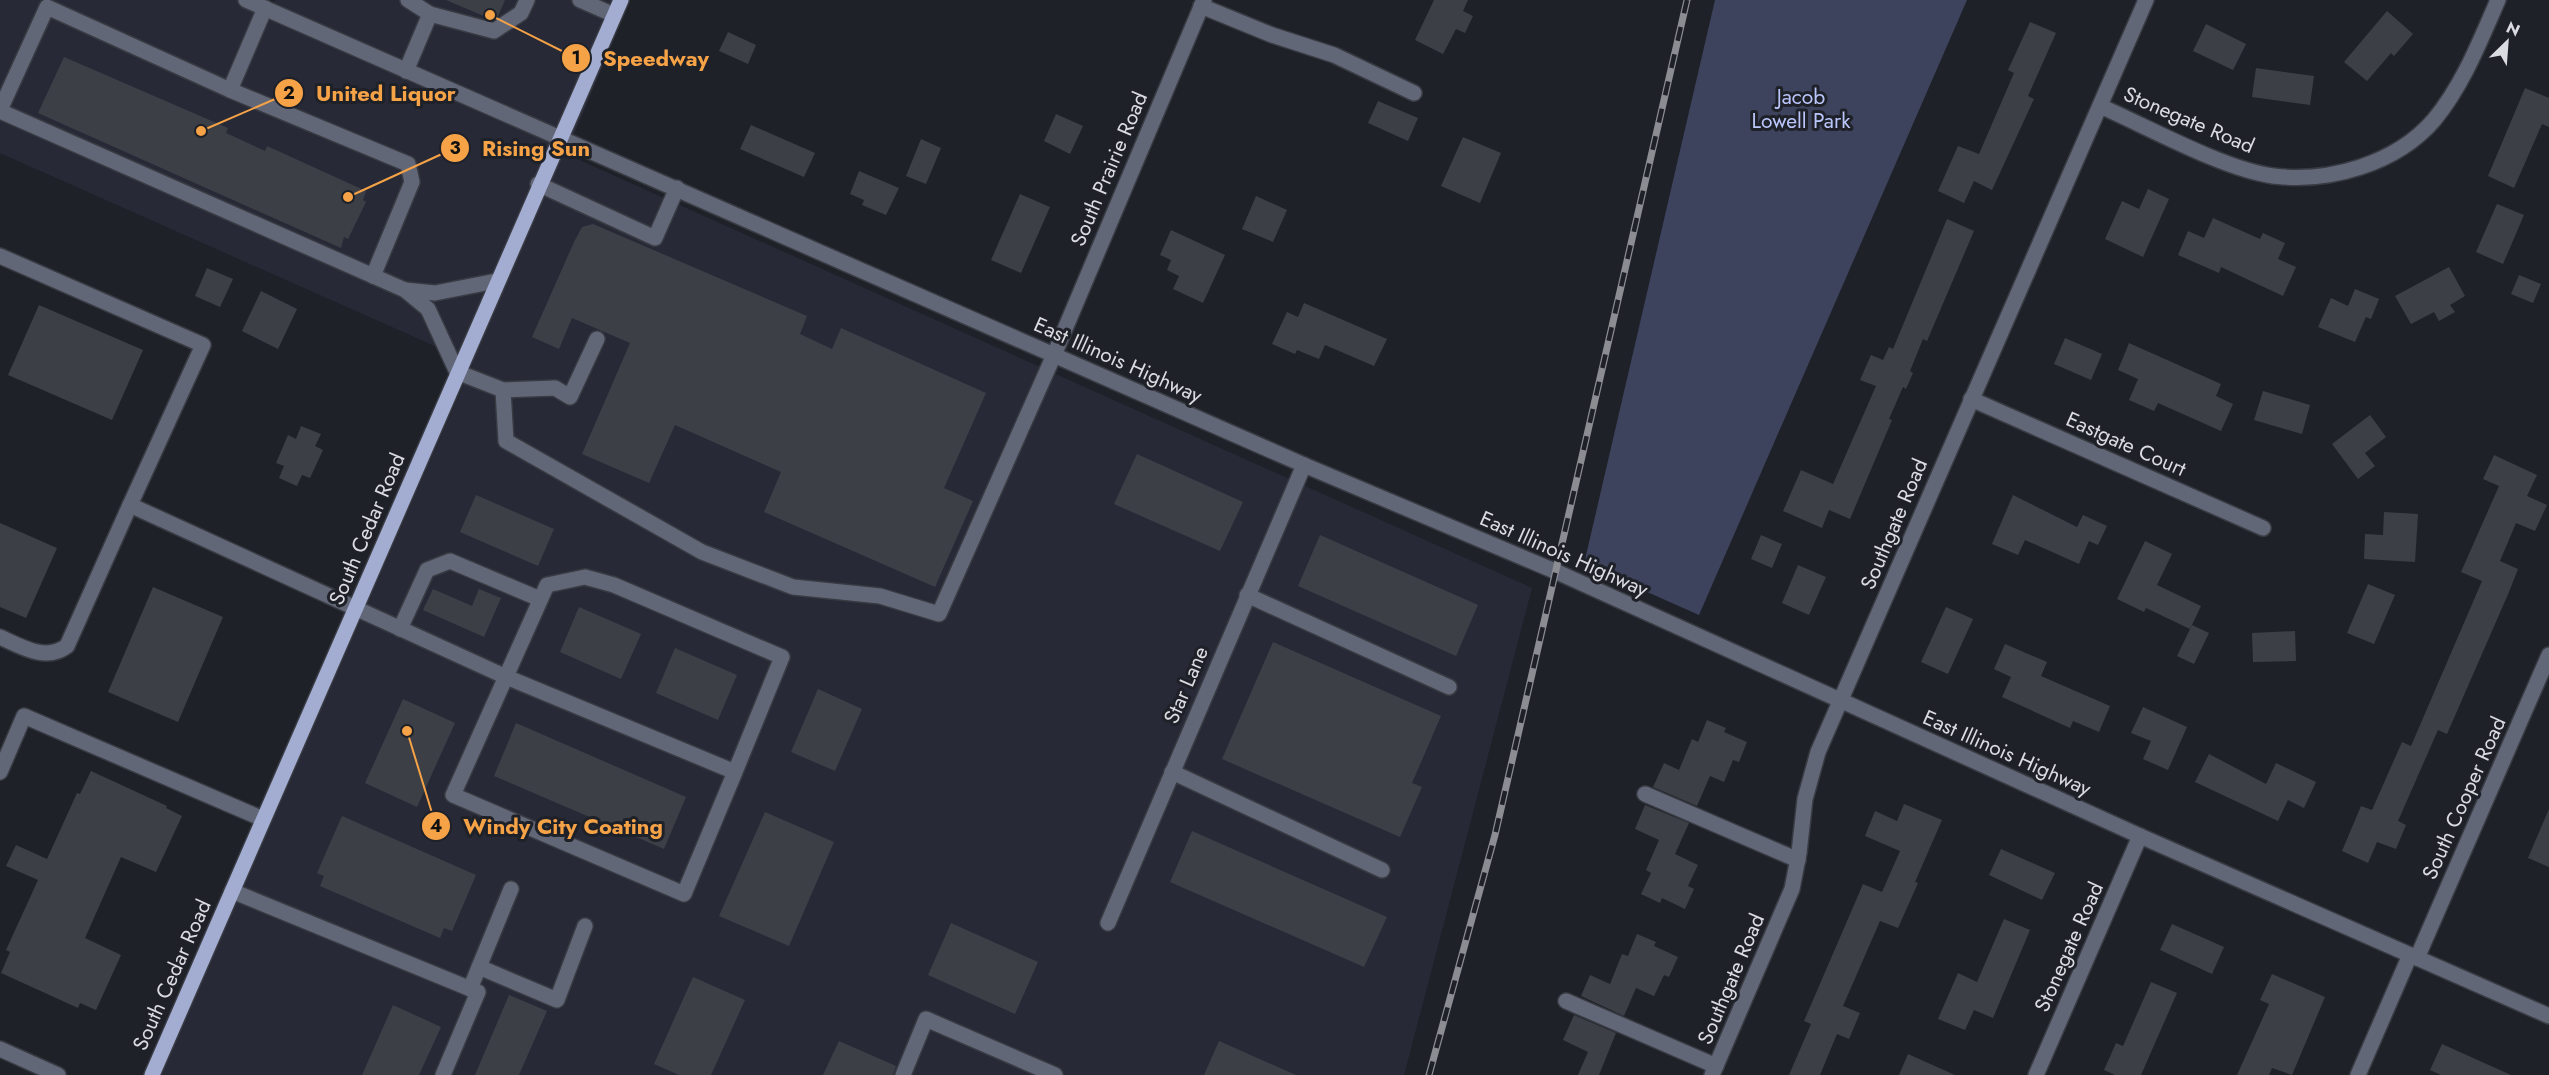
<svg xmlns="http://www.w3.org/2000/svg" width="2549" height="1075" font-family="Jost,sans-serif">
	<rect width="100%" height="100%" fill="#1f2129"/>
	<polygon fill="#272a36" points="0,0 258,0 272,6 275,0 630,0 566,154 1532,588 1404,1075 161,1075 473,363 0,153"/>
	<polygon fill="#3d435c" points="1715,0 1967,0 1699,615 1584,564"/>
	<g fill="#3d3f47">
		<polygon points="446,0 505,0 498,16 493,20"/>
		<polygon points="1434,0 1468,0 1463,11 1473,16 1465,33 1456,29 1443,54 1415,40"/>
		<polygon points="2387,11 2413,34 2394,56 2391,53 2367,81 2344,62"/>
		<polygon points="2030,22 2056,33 2028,96 2034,99 1992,190 1974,181 1964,203 1938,191 1958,146 1979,154 2014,73 2008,70"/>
		<polygon points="2206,24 2246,44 2233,70 2193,51"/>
		<polygon points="728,32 756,45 748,64 719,51"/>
		<polygon points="64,57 228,128 226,133 265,151 267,146 366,191 363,200 366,202 348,239 344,237 341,248 38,113"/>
		<polygon points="2256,68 2314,76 2310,105 2252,97"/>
		<polygon points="2525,88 2549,98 2549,127 2542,124 2514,188 2488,176"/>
		<polygon points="1378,101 1418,118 1408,141 1368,123"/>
		<polygon points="1056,114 1083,126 1070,154 1044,141"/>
		<polygon points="751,125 815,153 804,177 740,149"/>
		<polygon points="1463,137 1501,153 1480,203 1441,186"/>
		<polygon points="921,139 941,148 926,184 906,176"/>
		<polygon points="859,171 899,188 886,215 862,205 864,200 850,194"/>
		<polygon points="2148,189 2169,199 2143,257 2105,239 2122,201 2139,209"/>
		<polygon points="1020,194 1050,207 1021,273 991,260"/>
		<polygon points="1256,196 1287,210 1273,242 1242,229"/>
		<polygon points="2497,204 2524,215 2503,264 2476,252"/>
		<polygon points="2213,218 2260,239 2263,233 2285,243 2278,259 2296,267 2283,296 2221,267 2219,273 2178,255 2188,231 2204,238"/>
		<polygon points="1947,219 1974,231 1927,341 1923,339 1910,371 1913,373 1906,389 1903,387 1889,419 1892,420 1850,519 1829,510 1822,528 1783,511 1801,470 1833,484 1876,386 1860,380 1871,355 1883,360 1889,347 1893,349"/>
		<polygon points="593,224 807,316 800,334 832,349 841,328 986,393 944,488 973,501 935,587 764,512 781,472 675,425 649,483 582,454 630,343 572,318 559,349 532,337 574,242 582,227"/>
		<polygon points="1171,230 1225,255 1203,303 1173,289 1179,276 1167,270 1171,260 1160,255"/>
		<polygon points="2449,267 2465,296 2450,305 2455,312 2439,321 2434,312 2411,324 2395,296"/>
		<polygon points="207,268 233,279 220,307 195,296"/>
		<polygon points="2519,275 2541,284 2533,303 2511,294"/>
		<polygon points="2355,289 2379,299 2371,319 2366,317 2355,342 2318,327 2331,298 2348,306"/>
		<polygon points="261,291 297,309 278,349 242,331"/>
		<polygon points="1304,303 1387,339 1374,366 1325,345 1319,359 1297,350 1295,354 1272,344 1287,312 1298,317"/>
		<polygon points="39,305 143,350 112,420 8,375"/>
		<polygon points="2065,338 2102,354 2091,380 2054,364"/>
		<polygon points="2129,343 2221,384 2216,396 2233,404 2221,431 2158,403 2154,411 2129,400 2138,379 2118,370"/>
		<polygon points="2263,391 2310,405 2302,434 2254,420"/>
		<polygon points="2370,415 2386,437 2365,453 2375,466 2358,479 2332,444"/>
		<polygon points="301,426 321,434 315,446 323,450 310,478 302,475 297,486 279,478 284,466 276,463 288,435 296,439"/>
		<polygon points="1137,454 1243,502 1220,551 1114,504"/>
		<polygon points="2494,455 2537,475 2527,496 2547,505 2535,531 2516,523 2500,561 2518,569 2509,592 2447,734 2438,730 2398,821 2406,825 2396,849 2377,842 2368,863 2342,851 2361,806 2372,810 2402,742 2411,746 2482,581 2461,572 2499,486 2483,479"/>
		<polygon points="476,495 554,529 538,566 460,532"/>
		<polygon points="2013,495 2077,527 2083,515 2107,526 2098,545 2089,541 2079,564 2025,540 2018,555 1992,544"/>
		<polygon points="2384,512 2418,514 2415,562 2364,559 2365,534 2383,535"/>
		<polygon points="0,523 57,548 26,618 0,607"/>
		<polygon points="1320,535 1478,605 1456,656 1298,586"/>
		<polygon points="1761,535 1782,544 1772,568 1751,559"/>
		<polygon points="2145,541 2172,554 2157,585 2201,606 2190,629 2146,608 2144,612 2117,599"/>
		<polygon points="1798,565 1826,577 1809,615 1782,603"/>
		<polygon points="2368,584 2395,595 2374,644 2347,633"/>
		<polygon points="153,587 223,617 178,722 108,692"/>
		<polygon points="433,589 472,606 479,589 501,598 484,637 423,610"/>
		<polygon points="579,607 641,634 621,679 560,652"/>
		<polygon points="1946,607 1973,619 1948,674 1921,662"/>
		<polygon points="2192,625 2209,633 2194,664 2177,656"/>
		<polygon points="2295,631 2296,661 2253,662 2252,633"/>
		<polygon points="1273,642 1441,716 1412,783 1422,787 1400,837 1222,759"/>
		<polygon points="2005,644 2047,662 2041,676 2110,706 2099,732 2073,721 2070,728 2002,697 2011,677 1994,669"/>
		<polygon points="675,648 737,675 718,720 656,693"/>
		<polygon points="818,689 862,709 835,771 791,752"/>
		<polygon points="403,699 455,723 417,807 365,783"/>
		<polygon points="2143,707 2187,727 2168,770 2143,759 2151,741 2131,733"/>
		<polygon points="1707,720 1726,728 1724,732 1747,742 1739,762 1733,760 1724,782 1710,776 1697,806 1653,787 1664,763 1679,770 1692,739 1698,742"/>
		<polygon points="516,723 686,797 664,849 494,776"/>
		<polygon points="2209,754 2266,784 2276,763 2316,782 2304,808 2288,800 2278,821 2195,782"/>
		<polygon points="91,771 167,806 166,808 182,816 156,872 121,857 85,938 121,955 96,1010 80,1003 78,1008 1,973 10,952 6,950 38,880 6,866 16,845 47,859 77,793 80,794"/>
		<polygon points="1904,804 1942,820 1915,882 1918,883 1898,928 1880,921 1843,1006 1860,1013 1849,1039 1837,1034 1820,1075 1789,1075 1811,1024 1804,1021 1863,884 1882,892 1900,851 1865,836 1875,811 1897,821"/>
		<polygon points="1645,805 1689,823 1675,854 1698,865 1688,886 1694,889 1685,909 1662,898 1660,903 1641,894 1651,873 1646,870 1659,840 1635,829"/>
		<polygon points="2549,809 2549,867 2528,858"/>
		<polygon points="765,812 834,842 789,946 719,916"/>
		<polygon points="342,816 476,875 452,931 444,928 440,938 320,886 324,876 317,873"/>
		<polygon points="1192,831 1387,917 1364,967 1170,882"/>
		<polygon points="2001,849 2055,873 2042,900 1989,875"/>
		<polygon points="2004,919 2030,930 1993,1018 1974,1010 1965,1030 1938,1019 1958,973 1977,982"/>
		<polygon points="951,923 1038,962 1015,1014 928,975"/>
		<polygon points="2172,924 2224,947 2212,974 2160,950"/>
		<polygon points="1637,934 1656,942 1654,946 1678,957 1669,977 1664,975 1654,996 1636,988 1624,1016 1581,996 1590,975 1610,984 1622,954 1628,956"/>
		<polygon points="2272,974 2325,997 2292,1075 2272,1068 2269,1075 2237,1075 2269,1004 2260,1000"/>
		<polygon points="693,977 745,1000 711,1075 679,1075 654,1064"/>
		<polygon points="2151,982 2177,993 2141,1075 2115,1075 2104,1070 2116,1043 2123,1046"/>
		<polygon points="509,995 547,1011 519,1075 475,1075"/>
		<polygon points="393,1005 441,1027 419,1075 362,1075"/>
		<polygon points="1574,1015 1616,1033 1599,1075 1578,1075 1588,1052 1563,1040"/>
		<polygon points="839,1041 896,1066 893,1075 823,1075"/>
		<polygon points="1219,1041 1296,1075 1204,1075"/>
		<polygon points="2442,1044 2511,1075 2441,1075 2430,1070"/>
		<polygon points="1908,1054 1955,1075 1899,1075"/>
	</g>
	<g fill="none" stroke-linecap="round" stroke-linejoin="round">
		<g stroke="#393b43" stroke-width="18">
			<g id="minor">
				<polyline points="246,0 1304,465 1557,572 2140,836 2549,1016"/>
				<polyline points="408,0 430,14"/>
				<polyline points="580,0 614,15"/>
				<polyline points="1201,6 1272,35 1334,55 1414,93"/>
				<polyline points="406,71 430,14 494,31 521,13 527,0"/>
				<polyline points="230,90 408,164 412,182 373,276"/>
				<path d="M2100,106C2148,127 2223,169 2273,176C2329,183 2396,164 2434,120C2463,85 2480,41 2498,0"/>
				<polyline points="0,110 47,7 230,90 265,8"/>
				<polyline points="0,111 405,290 428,309 457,372 503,390 555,388 570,397 597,339"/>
				<polyline points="538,184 655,238 677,188"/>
				<polyline points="0,256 203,345 130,505"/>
				<polyline points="405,290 435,293 496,281"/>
				<polyline points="503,390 506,441 702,552 793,587 880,596 939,614 1054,355 1204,0"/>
				<polyline points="1971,399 2263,528"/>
				<polyline points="1247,595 1449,687"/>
				<polyline points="400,629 427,570 450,561 540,599"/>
				<path d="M0,637C22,647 46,662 67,646L130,505L504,676L735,772L684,894L453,795L547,585L585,577L614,585L782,657L735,772"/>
				<polyline points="0,772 24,716 263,819"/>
				<polyline points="1172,772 1382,870"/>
				<polyline points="1645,794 1798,860"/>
				<polyline points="232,891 478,992 443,1075"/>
				<polyline points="1108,923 1304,465"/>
				<polyline points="2417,958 2549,655"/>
				<polyline points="479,967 557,1000 585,926"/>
				<polyline points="470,989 511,889"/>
				<polyline points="1566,1001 1716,1066"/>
				<polyline points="0,1049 58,1075"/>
				<polyline points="903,1075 926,1019 1055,1075"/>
				<polyline points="1712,1075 1792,889 1799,853 1805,799 1818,752 2146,0"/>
				<polyline points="2036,1075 2140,836"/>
				<polyline points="2358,1075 2410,955"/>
			</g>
		</g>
		<g stroke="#393b43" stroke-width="18">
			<polyline id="major" points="152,1075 621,0"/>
		</g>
		<use href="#minor" stroke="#626778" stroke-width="15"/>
		<use href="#major" stroke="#a3acd1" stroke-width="15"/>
		<g stroke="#8b8d93" stroke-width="7">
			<polyline id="rail" points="1429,1075 1495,835 1687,0"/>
		</g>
		<use href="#rail" stroke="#1f2129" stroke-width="4.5" stroke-dasharray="14" stroke-linecap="butt"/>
	</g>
	<g text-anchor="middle" stroke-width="6" stroke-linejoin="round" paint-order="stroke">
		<g font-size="21" fill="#bac6fb" stroke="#1f2129">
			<text x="1801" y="104">Jacob<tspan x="1801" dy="24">Lowell Park</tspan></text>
		</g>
		<g font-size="21" fill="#dbdce1" stroke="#1f2129">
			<text transform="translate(2189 120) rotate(23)" y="7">Stonegate Road</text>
			<text transform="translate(1109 169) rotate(-67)" y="7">South Prairie Road</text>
			<text transform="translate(1118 360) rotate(24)" y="7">East Illinois Highway</text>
			<text transform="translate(2126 444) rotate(24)" y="7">Eastgate Court</text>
			<text transform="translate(1894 524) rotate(-67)" y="7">Southgate Road</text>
			<text transform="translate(367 529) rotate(-67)" y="7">South Cedar Road</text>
			<text transform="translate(1564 554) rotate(24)" y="7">East Illinois Highway</text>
			<text transform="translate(1186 685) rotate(-67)" y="7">Star Lane</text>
			<text transform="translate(2007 753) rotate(24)" y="7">East Illinois Highway</text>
			<text transform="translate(2464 798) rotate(-66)" y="7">South Cooper Road</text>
			<text transform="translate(2069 947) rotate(-66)" y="7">Stonegate Road</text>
			<text transform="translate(172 975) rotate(-66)" y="7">South Cedar Road</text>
			<text transform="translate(1731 979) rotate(-67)" y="7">Southgate Road</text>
		</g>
	</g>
	<path fill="none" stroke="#f6a247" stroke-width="2" d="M490 15L576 58M201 131L289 93M348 197L455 148M407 731L436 826"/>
	<g fill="#f6a247" stroke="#1f2129" stroke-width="2">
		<circle cx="490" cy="15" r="6"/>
		<circle cx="201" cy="131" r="6"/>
		<circle cx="348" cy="197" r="6"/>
		<circle cx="407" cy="731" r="6"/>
		<circle cx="576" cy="58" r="15"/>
		<circle cx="289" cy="93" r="15"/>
		<circle cx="455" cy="148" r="15"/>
		<circle cx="436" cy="826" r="15"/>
	</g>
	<g font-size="18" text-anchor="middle" font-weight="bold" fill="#111">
		<text x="576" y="64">1</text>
		<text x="289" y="99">2</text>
		<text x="455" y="154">3</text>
		<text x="436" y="832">4</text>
	</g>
	<g font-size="22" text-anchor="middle" font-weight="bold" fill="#f6a247" stroke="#1f2129" stroke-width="6" stroke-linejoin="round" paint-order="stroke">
		<text x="656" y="66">Speedway</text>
		<text x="386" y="101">United Liquor</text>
		<text x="536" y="156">Rising Sun</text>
		<text x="563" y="834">Windy City Coating</text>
	</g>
	<g transform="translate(2507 42) rotate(25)" stroke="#1f2129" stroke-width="4.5" paint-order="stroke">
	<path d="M0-4.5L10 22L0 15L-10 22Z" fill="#dbdce1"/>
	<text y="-9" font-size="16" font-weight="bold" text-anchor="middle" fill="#dbdce1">N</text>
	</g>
</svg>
